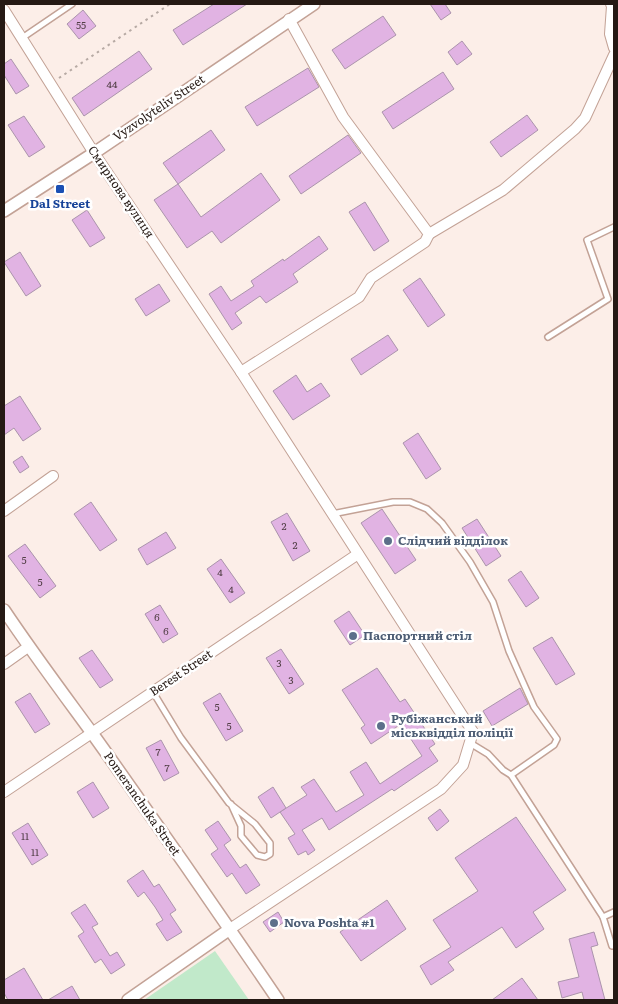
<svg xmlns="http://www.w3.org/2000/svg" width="618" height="1004" font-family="Literata,serif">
	<rect width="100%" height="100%" fill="#fceee8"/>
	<polygon fill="#c1e9ca" points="215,951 249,1000 144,1000"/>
	<g fill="#e1b3e3" stroke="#ab94ac">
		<polygon points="214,4 247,4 183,45 173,30"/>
		<polygon points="430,4 445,4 451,13 441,20"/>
		<polygon points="83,10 96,26 79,39 67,24"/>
		<polygon points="383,16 396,35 345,69 332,50"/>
		<polygon points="462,41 472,54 457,65 448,52"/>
		<polygon points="139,51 152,69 84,116 72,98"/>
		<polygon points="11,59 29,86 16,94 4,75 4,64"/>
		<polygon points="308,68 319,87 257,126 245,107"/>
		<polygon points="443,72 454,89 393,129 382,112"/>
		<polygon points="527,115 538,130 501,157 490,142"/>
		<polygon points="24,116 45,147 29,157 8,125"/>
		<polygon points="211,130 225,150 178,184 163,163"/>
		<polygon points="348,135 361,153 301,194 289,176"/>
		<polygon points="261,173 280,200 221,243 212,231 187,248 154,200 178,184 201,217"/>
		<polygon points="365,202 389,241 374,251 349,212"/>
		<polygon points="87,210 105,238 90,247 72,220"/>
		<polygon points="319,236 328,249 293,274 298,282 266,303 260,296 235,313 242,323 232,330 209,294 221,286 231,301 254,286 251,281 283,259 284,261"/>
		<polygon points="20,252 41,286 26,296 4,262"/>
		<polygon points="420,278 445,315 428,327 403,290"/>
		<polygon points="159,284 170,301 146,316 135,299"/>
		<polygon points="388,335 398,350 361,375 351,359"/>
		<polygon points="296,375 307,392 321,383 330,396 293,420 273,391"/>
		<polygon points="20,396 41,429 23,441 14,428 4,435 4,406"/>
		<polygon points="418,433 441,469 426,479 403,443"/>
		<polygon points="22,456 29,467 20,473 13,462"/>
		<polygon points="91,502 117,540 100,551 74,514"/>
		<polygon points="382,509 416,560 395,574 361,523"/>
		<polygon points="287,513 310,551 293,561 271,522"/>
		<polygon points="477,519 501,556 486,566 462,528"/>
		<polygon points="166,532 176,548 147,565 138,549"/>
		<polygon points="25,544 56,586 40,598 8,556"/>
		<polygon points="221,559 245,593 230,603 207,569"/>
		<polygon points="521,571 539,598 526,607 508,580"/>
		<polygon points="160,605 178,634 163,643 145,614"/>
		<polygon points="349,611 365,635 350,645 334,621"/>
		<polygon points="552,637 575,674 556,685 533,648"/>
		<polygon points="281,649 304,684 289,694 266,658"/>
		<polygon points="92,650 113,680 100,688 79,658"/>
		<polygon points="377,668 400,702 405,699 435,744 429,748 438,761 394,791 392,789 329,830 322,818 302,830 315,850 308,855 306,851 298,855 288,838 295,834 280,812 307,795 301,787 314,779 336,812 364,795 350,772 366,762 380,784 422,756 401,724 371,744 361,728 365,725 342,690"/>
		<polygon points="520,688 528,704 492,726 483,711"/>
		<polygon points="30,693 50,724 35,733 15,702"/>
		<polygon points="220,693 243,731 226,741 203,703"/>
		<polygon points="161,740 179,773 164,781 146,748"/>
		<polygon points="93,782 109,808 93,818 77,792"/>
		<polygon points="273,787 286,808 271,818 258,797"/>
		<polygon points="440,809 449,821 437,831 428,818"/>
		<polygon points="516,817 566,890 533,912 544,929 516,948 502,927 448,962 454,970 431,985 420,966 451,947 433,920 478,891 455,858"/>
		<polygon points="218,821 231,840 224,845 240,868 246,864 260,885 246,894 232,873 227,877 211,854 218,849 205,830"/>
		<polygon points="28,823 48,855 32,865 12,833"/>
		<polygon points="143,870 154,887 159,884 176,910 170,914 182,932 167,941 156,924 163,920 155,907 144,892 138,897 127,881"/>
		<polygon points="387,900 406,929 361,961 340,932"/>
		<polygon points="85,904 98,924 92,927 110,956 117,952 125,965 111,974 101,959 95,963 78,936 84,932 71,913"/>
		<polygon points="278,912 284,922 270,932 263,922"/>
		<polygon points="594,932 598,945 591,947 605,1000 584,1000 582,992 562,998 558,982 579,977 569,939"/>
		<polygon points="24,968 43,1000 8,1000 4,993 4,980"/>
		<polygon points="522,978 538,1000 492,1000"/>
		<polygon points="72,986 80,1000 48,1000"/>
	</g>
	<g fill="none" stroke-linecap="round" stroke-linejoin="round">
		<g stroke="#c3a296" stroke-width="8">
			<g id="service">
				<polyline points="22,38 72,4"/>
				<polyline points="548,337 608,299 587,240 614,227"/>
				<polyline points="332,514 393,502 410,502 427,509 442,523 470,562 493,602 509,651 534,707 557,739 554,745 511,775 503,770 488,754 470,743"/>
				<polyline points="153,692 181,738 229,803 255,824 270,843 270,854 265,857 257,855 241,836 241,826 231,804"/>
				<polyline points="511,775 603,917 612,946"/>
				<polyline points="603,917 614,912"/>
			</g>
		</g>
		<g stroke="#c3a296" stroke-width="12">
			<g id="minor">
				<polyline points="611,4 612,6 610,34 614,48"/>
				<polyline points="4,10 94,153 241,372 473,732 463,765 441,789 230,929"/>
				<polyline points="429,234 503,190 575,129 585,118 614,55"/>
				<polyline points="241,372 359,297 371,278 425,242 429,234 343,117 289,19"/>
				<polyline points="4,511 53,476"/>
				<polyline points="4,664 28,647"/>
				<polyline points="4,792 358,554"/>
			</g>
		</g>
		<g stroke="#c3a296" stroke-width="14">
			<g id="tertiary">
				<polyline points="4,211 94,153 314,4"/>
				<path d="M4,610C32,652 62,692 92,733C155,821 217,910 278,1000"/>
				<polyline points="128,1000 230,929"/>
			</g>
		</g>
		<polyline stroke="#b7aaa4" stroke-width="2" stroke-dasharray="2.5 4" stroke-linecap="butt" points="59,78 170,4"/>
		<use href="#service" stroke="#fff" stroke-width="5"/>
		<use href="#minor" stroke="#fff" stroke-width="10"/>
		<use href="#tertiary" stroke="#fff" stroke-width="11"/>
	</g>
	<rect fill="#1a4fb4" stroke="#fff" stroke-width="2" x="55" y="184" width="10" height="10" rx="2.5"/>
	<g fill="#5c6f8a" stroke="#fff" stroke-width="2">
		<circle cx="388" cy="541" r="5"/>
		<circle cx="353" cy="636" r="5"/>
		<circle cx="381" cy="726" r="5"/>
		<circle cx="274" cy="923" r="5"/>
	</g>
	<g text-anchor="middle" stroke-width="5" stroke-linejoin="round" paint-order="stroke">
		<g font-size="10" fill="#544048">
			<text x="81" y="29">55</text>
			<text x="112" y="88">44</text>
			<text x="284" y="530">2</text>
			<text x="295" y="549">2</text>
			<text x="24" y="564">5</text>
			<text x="220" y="576">4</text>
			<text x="40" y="586">5</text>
			<text x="231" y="593">4</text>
			<text x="157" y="621">6</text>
			<text x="166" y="635">6</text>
			<text x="279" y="667">3</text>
			<text x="291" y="684">3</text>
			<text x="217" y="711">5</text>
			<text x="229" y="730">5</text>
			<text x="158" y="756">7</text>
			<text x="167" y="772">7</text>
			<text x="25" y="840">11</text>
			<text x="35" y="856">11</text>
		</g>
		<g font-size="12" fill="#251914" stroke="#fff">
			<text transform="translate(159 108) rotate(-34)" y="4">Vyzvolyteliv Street</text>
			<text transform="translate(121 192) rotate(56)" y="4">Смирнова вулиця</text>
			<text transform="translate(181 673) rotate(-34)" y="4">Berest Street</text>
			<text transform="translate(142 804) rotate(55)" y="4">Pomeranchuka Street</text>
		</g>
		<g font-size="12" font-weight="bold" fill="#164399" stroke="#fff">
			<text x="60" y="208">Dal Street</text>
		</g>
		<g font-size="12" font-weight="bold" fill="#4e5e75" stroke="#fff" text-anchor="start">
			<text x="398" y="545">Слідчий відділок</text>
			<text x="363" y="640">Паспортний стіл</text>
			<text x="391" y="723">Рубіжанський<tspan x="391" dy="14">міськвідділ поліції</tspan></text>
			<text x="284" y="927">Nova Poshta #1</text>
		</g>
	</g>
	<rect width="618" height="1004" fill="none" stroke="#251914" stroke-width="10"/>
</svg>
